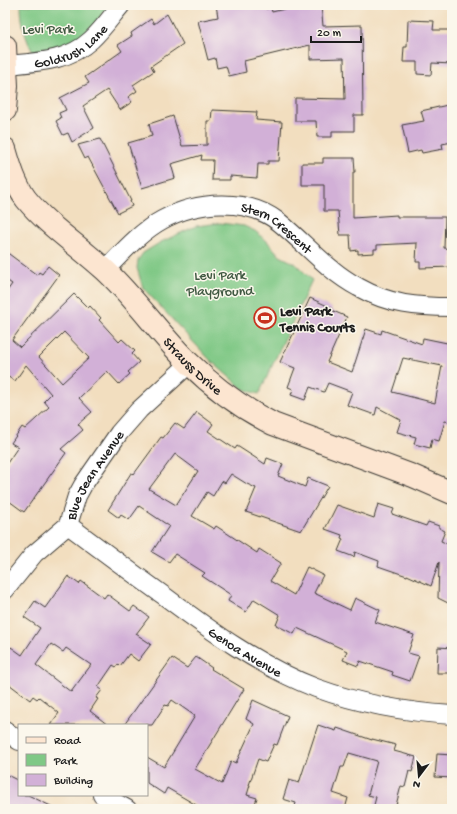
<svg xmlns="http://www.w3.org/2000/svg" width="457" height="814" font-family="'Gochi Hand',sans-serif">
	<rect width="100%" height="100%" fill="#fbf7ec"/>
	<filter id="ink" filterUnits="userSpaceOnUse"><feTurbulence type="fractalNoise" baseFrequency=".025" numOctaves="2"/><feDisplacementMap in="SourceGraphic" scale="8" xChannelSelector="R" yChannelSelector="G"/><feConvolveMatrix kernelMatrix="1 2 1 2 8 2 1 2 1" color-interpolation-filters="sRGB"/></filter>
	<filter id="wash" filterUnits="userSpaceOnUse"><feTurbulence type="fractalNoise" baseFrequency=".012" numOctaves="4" result="noise"/><feDisplacementMap in="SourceGraphic" scale="16" xChannelSelector="R" yChannelSelector="G"/><feGaussianBlur stdDeviation="0.9" result="paint"/><feColorMatrix in="noise" values="0 0 0 0 0 0 0 0 0 0 0 0 0 0 0 0 0 1.4 0 .05"/><feComposite in="paint" operator="in"/></filter>
	<g filter="url(#wash)">
		<rect width="100%" height="100%" fill="#f2debf"/>
		<g fill="#7fc885" stroke="#4e7250">
			<path d="M21,5H110C87,36 73,49 34,54C25,39 21,22 21,5Z"/>
			<polygon points="220,223 244,226 255,231 267,241 280,256 296,264 312,280 259,394 243,389 211,361 143,288 137,268 138,260 143,253 161,242 196,226"/>
		</g>
		<g id="blocks">
			<g fill="#d2b0d7" fill-rule="evenodd">
				<polygon points="216,5 265,5 266,9 271,8 272,12 301,5 321,5 323,26 362,25 363,115 354,115 354,131 332,131 332,137 317,137 316,121 295,121 295,98 345,99 344,58 310,59 310,45 244,61 246,72 229,76 226,66 217,68 215,58 208,60 198,21 218,17"/>
				<polygon points="167,14 183,44 151,66 154,71 133,85 137,91 128,97 132,102 120,110 107,90 83,106 94,128 72,142 68,133 63,135 56,121 61,118 59,113 66,110 60,98 89,83 85,77 122,51 118,45 132,36 131,33 151,19 154,24"/>
				<polygon points="408,20 434,21 433,30 452,30 452,64 432,63 431,75 417,74 417,62 403,62 404,47 407,47"/>
				<polygon points="452,104 452,142 442,144 443,149 422,153 421,150 408,153 402,125 424,121 421,111"/>
				<polygon points="212,110 257,112 256,120 282,122 279,161 268,161 268,164 258,164 257,178 230,176 230,180 212,180 213,160 201,160 202,155 171,164 175,178 142,188 128,143 152,136 149,124 173,116 182,146 207,145 207,121 211,121"/>
				<polygon points="100,139 131,201 130,201 132,206 118,213 88,157 85,159 78,145"/>
				<polygon points="323,158 354,158 355,172 353,172 353,218 397,215 397,217 445,217 444,248 452,249 452,267 420,268 420,262 416,262 417,243 377,245 377,249 374,249 374,253 358,254 358,250 351,251 350,235 340,235 338,211 324,211 324,185 302,185 302,163 323,163"/>
				<path d="M5,251L37,275L39,272L42,274L48,266L59,275L12,340L20,347L74,294L88,308L90,306L101,318L99,320L119,342L122,339L135,351L132,354L139,362L128,372L130,374L119,384L107,371L79,398L92,412L78,424L83,430L61,449L66,453L24,512L5,498V466L18,447L11,443L22,427L25,429L49,407L44,401L51,394L26,365L15,381L5,375V294L12,284L5,279ZM64,332L89,358L62,383L39,357Z"/>
				<path d="M310,298L332,308L331,310L347,317L327,362L352,372L366,329L381,334L382,330L422,344L423,338L452,344V413L449,422L445,421L439,441L432,439L430,448L414,444L416,437L397,432L401,420L377,407L375,415L347,405L352,392L328,383L324,392L310,387L305,400L291,395L293,389L288,387L295,368L280,362ZM403,358L442,366L435,403L392,392Z"/>
				<path d="M197,412L213,424L208,431L235,449L237,446L265,464L267,458L283,464L278,476L305,487L308,478L328,486L301,531L246,512L256,488L247,484L231,474L225,483L222,481L213,496L207,492L192,516L214,529L216,526L257,553L259,549L281,563L270,581L294,595L307,567L323,575L314,593L350,610L355,598L380,610L375,622L414,635L408,653L419,656L410,681L392,675L393,672L360,661L358,666L343,660L347,651L297,628L294,634L276,625L280,615L254,599L246,612L228,601L231,595L202,576L205,573L175,554L169,562L152,552L169,526L139,506L129,520L121,515L119,518L108,510L131,473L134,474L161,437L163,438L175,423L184,429ZM175,454L198,471L176,505L149,489Z"/>
				<polygon points="378,504 394,509 392,514 426,526 428,522 439,526 439,528 445,531 441,541 452,546 452,605 438,598 439,562 431,586 407,575 407,576 378,566 379,561 355,552 354,557 338,551 343,539 341,538 342,535 325,529 337,505 374,518"/>
				<path d="M68,576L79,584L81,581L104,598L107,594L130,611L134,606L149,617L136,634L151,644L138,661L129,654L120,666L118,664L116,667L113,665L98,687L102,690L96,698L98,699L90,711L108,725H50L59,713L39,697L37,699L33,696L30,700L5,681V655L11,647L22,655L40,628L24,617L35,601L45,608ZM51,644L63,652L66,648L91,665L71,692L36,665Z"/>
				<polygon points="438,647 452,648 452,673 437,673"/>
				<polygon points="196,657 212,668 211,669 244,689 195,769 222,784 231,761 236,763 254,724 246,719 253,700 288,716 277,745 274,744 266,762 258,759 249,785 250,785 247,795 257,798 253,809 203,809 167,788 164,794 147,783 147,757 164,767 195,716 172,700 168,706 165,705 152,725 124,725 172,658 187,668"/>
				<polygon points="318,725 336,731 337,728 372,740 372,739 396,745 394,751 416,757 412,772 409,771 405,787 401,786 395,809 373,809 376,797 368,795 377,761 349,753 344,767 341,767 333,793 348,798 345,809 294,809 296,803 283,799 289,780 299,783"/>
				<polygon points="437,754 452,755 452,778 435,777"/>
				<polygon points="5,774 19,781 19,795 28,795 57,809 5,809"/>
			</g>
		</g>
	</g>
	<g filter="url(#ink)">
		<use href="#blocks" fill-opacity="0" stroke="#3c3934" stroke-width="1"/>
		<g fill="none" stroke-linecap="round" stroke-linejoin="round">
			<g stroke="#3c3934" stroke-width="20">
				<g id="street">
					<path id="s1" d="M7,65C37,62 67,62 91,40C102,30 111,17 121,5"/>
					<path id="s2" d="M105,270C122,253 140,232 162,220C196,201 247,197 279,222C306,244 328,271 358,287C390,305 417,307 452,307"/>
					<path id="s3" d="M68,525C99,548 131,572 163,595C211,631 259,666 316,688C360,704 405,712 452,715"/>
					<path id="s4" d="M5,590L34,554L68,525L77,496L83,485L119,433L139,410L189,364"/>
					<polyline points="5,730 19,741"/>
					<polyline points="102,795 127,809"/>
				</g>
			</g>
			<g stroke="#3c3934" stroke-width="24">
				<g id="secondary">
					<polyline points="5,46 7,86 5,110"/>
					<path id="s5" d="M5,149C10,166 15,184 26,199C48,226 79,246 105,270C136,299 160,335 190,364C215,389 242,408 273,424L413,476L452,493"/>
				</g>
			</g>
			<use href="#street" stroke="#fff" stroke-width="18"/>
			<use href="#secondary" stroke="#fce5d0" stroke-width="22"/>
		</g>
	</g>
	<defs>
		<g id="stadium-ring" transform="scale(1.15)"><circle r="9.5" fill="#fbf7ec" stroke="#c8321e" stroke-width="1.5"/><path d="M0-5a6.5 5 0 1 0 0 10a6.5 5 0 1 0 0-10ZM-3.5-1.8h7v3.6h-7Z" fill="#c8321e"/></g>
	</defs>
	<g fill-rule="evenodd">
		<use href="#stadium-ring" x="265" y="318"/>
	</g>
	<g text-anchor="middle" stroke-width="3" stroke-linejoin="round" paint-order="stroke">
		<g font-size="14" fill="#3f5841" stroke="#fbf7ec">
			<text x="48" y="33">Levi Park</text>
			<text x="220" y="279">Levi Park<tspan x="220" dy="16">Playground</tspan></text>
		</g>
		<g font-size="14" fill="#1c1c1c" stroke="#fbf7ec">
			<text dy="5" stroke="none"><textPath href="#s1" startOffset="68">Goldrush Lane</textPath></text>
			<text dy="5" stroke="none"><textPath href="#s2" startOffset="200">Stern Crescent</textPath></text>
			<text dy="5" stroke="none"><textPath href="#s5" startOffset="291">Strauss Drive</textPath></text>
			<text dy="5" stroke="none"><textPath href="#s4" startOffset="148">Blue Jean Avenue</textPath></text>
			<text dy="5" stroke="none"><textPath href="#s3" startOffset="218">Genoa Avenue</textPath></text>
		</g>
		<g font-size="14" font-weight="bold" fill="#1c1c1c" stroke="#fbf7ec" text-anchor="start">
			<text x="280" y="315">Levi Park<tspan x="280" dy="16">Tennis Courts</tspan></text>
		</g>
	</g>
	<rect width="457" height="814" fill="none" stroke="#fbf7ec" stroke-width="20"/>
	<rect x="18" y="724" width="130" height="72" fill="#fbf7ec" stroke="#a29f99"/>
	<rect x="26" y="737" width="20" height="6" fill="#fce5d0" stroke="#a29f99"/>
	<text x="54" y="744" font-size="12" fill="#1c1c1c">Road</text>
	<rect x="26" y="754" width="20" height="12" fill="#7fc885" stroke="#a29f99"/>
	<text x="54" y="764" font-size="12" fill="#1c1c1c">Park</text>
	<rect x="26" y="774" width="20" height="12" fill="#d2b0d7" stroke="#a29f99"/>
	<text x="54" y="784" font-size="12" fill="#1c1c1c">Building</text>
	<g transform="translate(419 776) rotate(196)" stroke="#fbf7ec" stroke-width="3" paint-order="stroke">
	<path d="M0-3L7 15L0 10L-7 15Z" fill="#1c1c1c"/>
	<text y="-6" font-size="11" font-weight="bold" text-anchor="middle" fill="#1c1c1c">N</text>
	</g>
	<path d="M311 36v6h50v-6" fill="none" stroke="#1c1c1c" stroke-width="2"/>
	<text x="317" y="36" font-size="12" fill="#1c1c1c" stroke="#fbf7ec" stroke-width="3" paint-order="stroke">20 m</text>
</svg>
